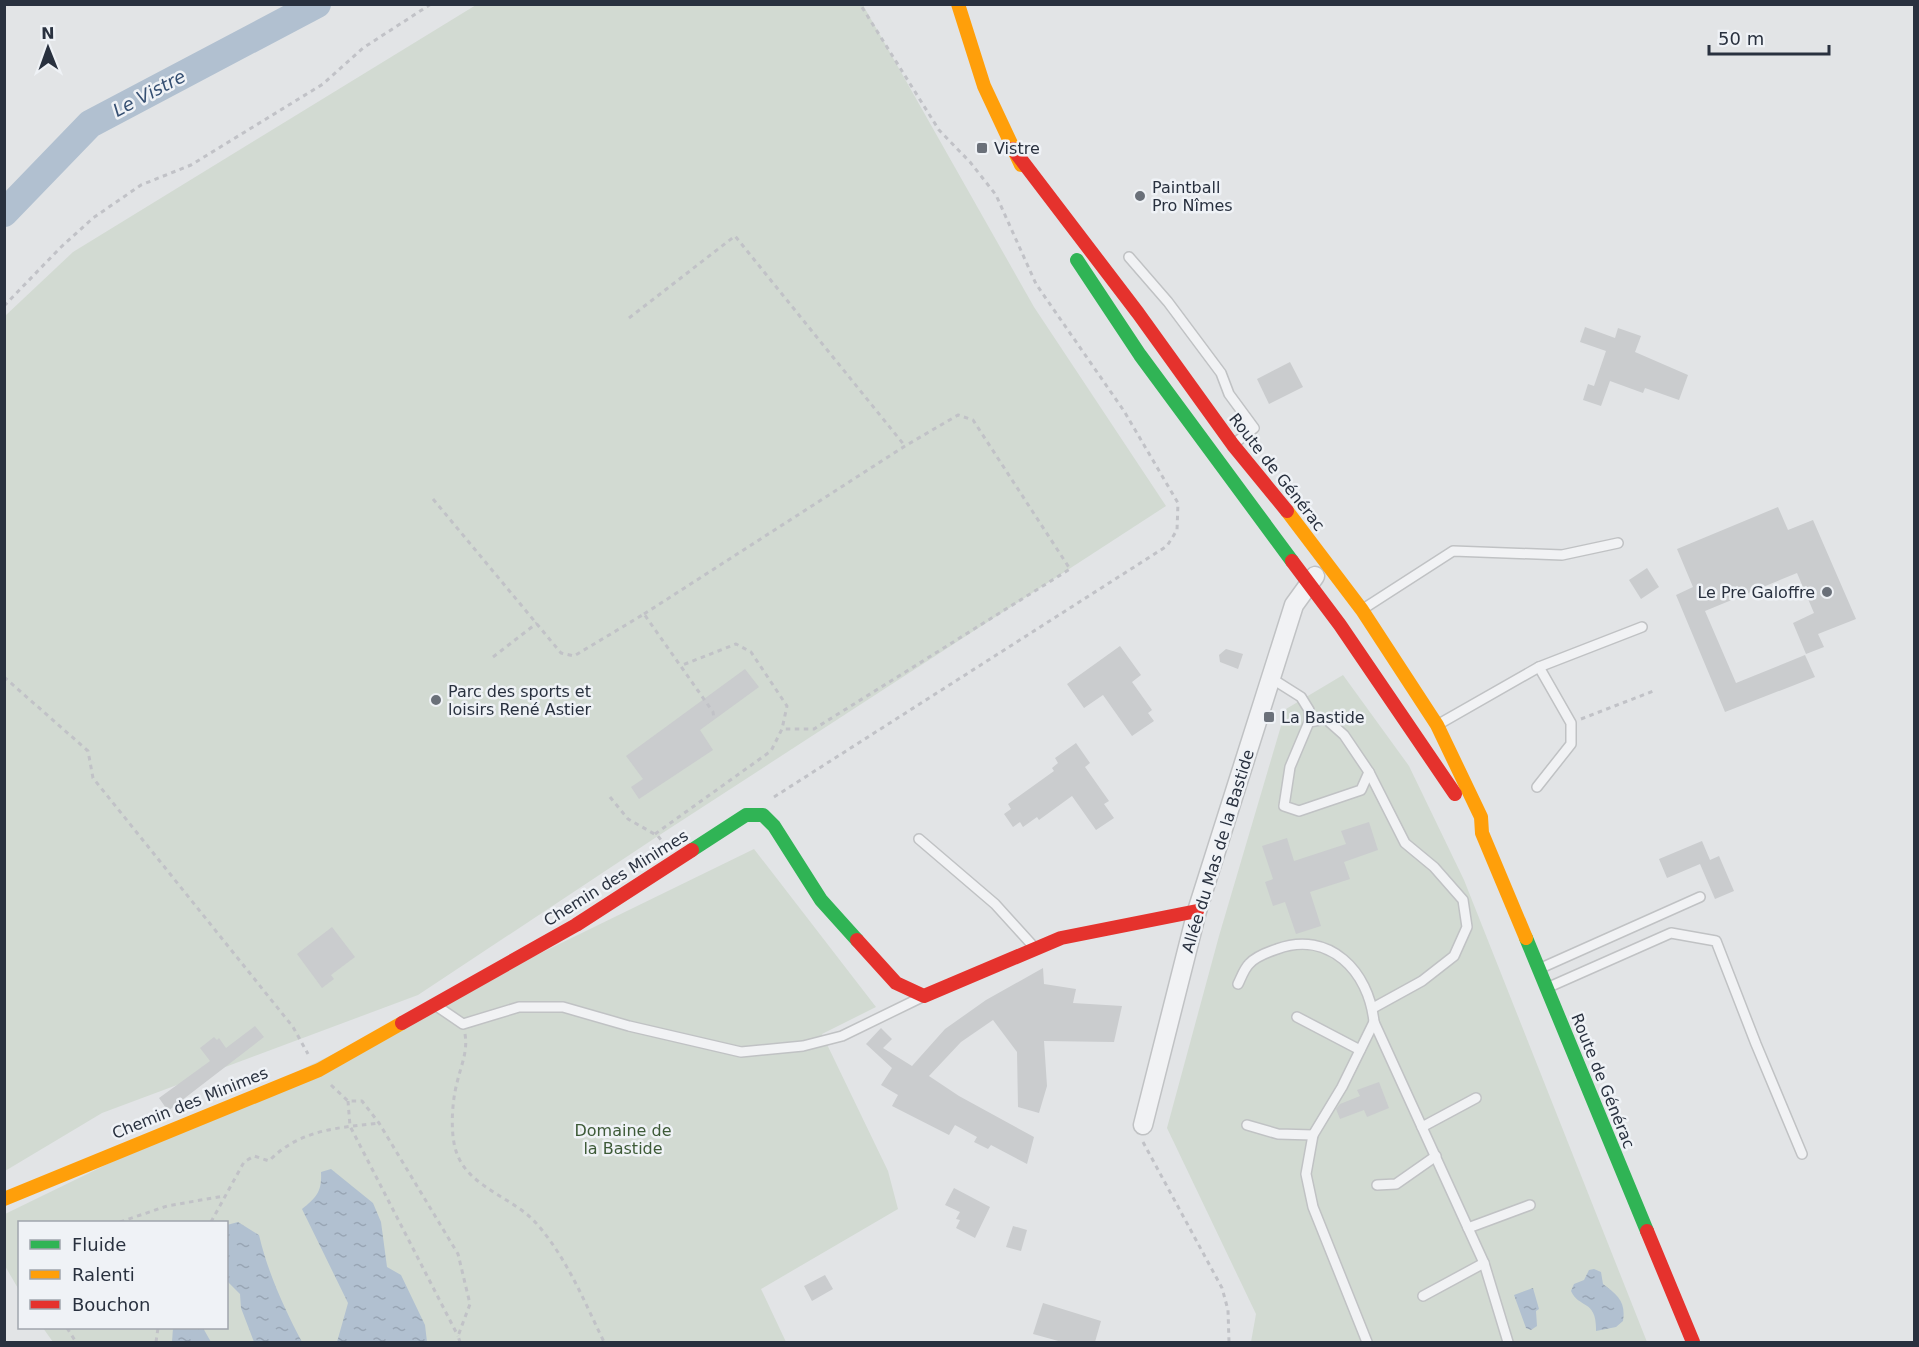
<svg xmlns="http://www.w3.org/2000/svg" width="1919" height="1347" font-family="'DejaVu Sans',sans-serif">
<defs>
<pattern id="water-ripples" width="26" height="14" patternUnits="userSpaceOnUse" patternTransform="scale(1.5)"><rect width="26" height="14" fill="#b1c0d0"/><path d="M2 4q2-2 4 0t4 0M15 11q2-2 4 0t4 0" fill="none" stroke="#98a5b4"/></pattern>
</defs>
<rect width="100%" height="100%" fill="#e2e4e6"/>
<g fill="#d2dad2">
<path d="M 476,5 L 863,5 L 1034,307 L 1166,506 L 658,836 L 418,995 L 102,1113 L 5,1171 L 5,316 L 73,252 Z"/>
<path d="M 1343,675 L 1409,766 L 1464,880 L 1647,1342 L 1251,1342 L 1256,1314 L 1167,1128 L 1219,936 L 1286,709 Z"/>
<path d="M 754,849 L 876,1007 L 822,1034 L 888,1171 L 898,1209 L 761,1289 L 786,1342 L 53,1342 L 43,1328 L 226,1328 L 226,1222 L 20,1222 L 19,1290 L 5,1266 L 5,1214 Z"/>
</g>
<g fill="url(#water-ripples)">
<path d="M 331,1169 L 373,1203 L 381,1222 L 387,1267 L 401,1275 L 425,1325 L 427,1342 L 337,1342 L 348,1303 L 302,1209 C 317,1197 322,1191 321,1172 Z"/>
<path d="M 238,1222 L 259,1235 C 268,1273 284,1308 302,1342 L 254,1342 L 241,1308 L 240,1294 L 227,1281 L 227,1225 Z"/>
<path d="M 1594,1269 L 1601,1272 L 1603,1284 C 1618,1295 1626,1302 1623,1321 L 1616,1327 L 1596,1331 C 1597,1299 1579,1309 1571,1291 L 1574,1284 L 1584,1280 L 1589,1270 Z"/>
<path d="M 1533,1288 L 1539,1309 L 1536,1311 L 1537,1326 L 1531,1330 L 1526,1328 L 1514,1295 Z"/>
<path d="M 173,1328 L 203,1328 L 211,1342 L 172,1342 Z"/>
</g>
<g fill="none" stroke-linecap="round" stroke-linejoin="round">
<path stroke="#b1c0d0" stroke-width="28" d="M 4,213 L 90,124 L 317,4"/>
</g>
<g fill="#caccce">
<path d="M 1585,327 L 1615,338 L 1618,328 L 1641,336 L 1635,352 L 1688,375 L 1679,400 L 1645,388 L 1643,393 L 1610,381 L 1601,406 L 1583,400 L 1588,384 L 1594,386 L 1606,351 L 1580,342 Z"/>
<path d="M 1290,362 L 1303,387 L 1269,404 L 1257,379 Z"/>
<path d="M 1778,507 L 1788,530 L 1813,520 L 1856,619 L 1818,634 L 1824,647 L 1806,654 L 1793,623 L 1814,613 L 1797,573 L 1705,611 L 1736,683 L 1805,655 L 1815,677 L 1725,712 L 1676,595 L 1693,587 L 1677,549 Z"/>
<path d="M 1647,568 L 1659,587 L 1641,599 L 1629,580 Z"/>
<path d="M 1120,646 L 1141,675 L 1132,682 L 1152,710 L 1148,713 L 1154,721 L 1132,736 L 1103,695 L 1084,708 L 1067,684 Z"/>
<path d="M 1226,649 L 1243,654 L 1238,669 L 1220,662 L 1219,655 Z"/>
<path d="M 745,669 L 759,687 L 700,730 L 713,750 L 639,799 L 631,787 L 643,779 L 626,756 Z"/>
<path d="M 1076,743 L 1090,763 L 1085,767 L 1109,801 L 1104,804 L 1114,818 L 1096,830 L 1072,796 L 1039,820 L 1037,817 L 1023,827 L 1020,822 L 1013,827 L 1004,814 L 1011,809 L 1008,804 L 1054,771 L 1052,768 L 1058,763 L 1055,758 Z"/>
<path d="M 1369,822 L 1378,850 L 1344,862 L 1350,879 L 1310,892 L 1321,926 L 1296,934 L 1285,902 L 1273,906 L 1265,882 L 1273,879 L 1262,846 L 1287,838 L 1294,861 L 1346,844 L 1341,831 Z"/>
<path d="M 1702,841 L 1710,860 L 1719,856 L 1734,891 L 1715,899 L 1700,864 L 1667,878 L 1659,859 Z"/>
<path d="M 332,927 L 355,957 L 331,975 L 334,979 L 322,988 L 297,954 Z"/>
<path d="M 1043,968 L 1044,984 L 1076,989 L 1073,1003 L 1122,1006 L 1114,1042 L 1044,1041 L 1047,1086 L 1039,1113 L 1018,1107 L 1017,1052 L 993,1020 L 961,1042 L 929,1076 L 959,1096 L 1034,1137 L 1027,1164 L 991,1145 L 988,1149 L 974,1142 L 977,1137 L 955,1125 L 949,1135 L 892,1106 L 898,1095 L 881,1085 L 892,1068 L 866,1044 L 881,1028 L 892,1039 L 883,1048 L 912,1066 L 945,1029 L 986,1000 Z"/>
<path d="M 255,1026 L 264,1037 L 168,1111 L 159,1098 L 210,1061 L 200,1048 L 214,1037 L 217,1040 L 219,1038 L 226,1048 Z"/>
<path d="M 1379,1082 L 1389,1108 L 1367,1117 L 1364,1110 L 1340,1119 L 1336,1109 L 1340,1104 L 1360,1096 L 1357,1090 Z"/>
<path d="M 954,1188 L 990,1207 L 975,1238 L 956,1228 L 960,1220 L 956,1219 L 960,1212 L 945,1205 Z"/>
<path d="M 1013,1226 L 1027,1230 L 1021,1251 L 1006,1247 Z"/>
<path d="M 825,1275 L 833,1289 L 812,1301 L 804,1286 Z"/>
<path d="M 1043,1303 L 1101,1321 L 1095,1342 L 1062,1342 L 1033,1334 Z"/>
</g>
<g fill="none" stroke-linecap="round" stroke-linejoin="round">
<defs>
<g id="lane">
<path d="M 1129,257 L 1168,302 L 1221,373 L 1229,394 L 1254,428 L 1235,443"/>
<path d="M 1363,609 L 1453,551 L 1562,555 L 1618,543"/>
<path d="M 1271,678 L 1301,697 L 1309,710 L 1309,722 L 1290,767 L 1284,806 L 1299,811 L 1361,790 L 1369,772 L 1344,735 L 1326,719 L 1309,722"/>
<path d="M 1439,724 L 1539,667 L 1642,627"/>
<path d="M 1369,772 L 1405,843 L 1434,867 L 1463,900 L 1467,927 L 1454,956 L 1422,981 L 1373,1008"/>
<path d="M 1537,787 L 1571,744 L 1571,723 L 1539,667"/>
<path d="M 919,839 L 995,904 L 1034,947"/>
<path d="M 1541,968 L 1700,897"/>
<path d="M 1238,984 C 1241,978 1244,969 1249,964 C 1255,957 1268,952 1277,949 C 1329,930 1369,971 1374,1022 L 1484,1263 L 1508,1342"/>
<path d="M 1549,987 L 1671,933 L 1716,941 L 1756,1044 L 1802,1154"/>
<path d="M 438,1007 L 463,1024 L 519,1007 L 563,1007 L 629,1026 L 741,1052 L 803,1046 L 842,1036 L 920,998"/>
<path d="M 1297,1017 L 1360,1050"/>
<path d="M 1247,1125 L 1278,1134 L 1313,1135"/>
<path d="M 1422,1127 L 1476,1098"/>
<path d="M 1377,1185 L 1396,1184 L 1436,1156"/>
<path d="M 1468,1228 L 1530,1205"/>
<path d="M 1423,1296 L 1484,1263"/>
<path d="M 1367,1342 L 1313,1207 L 1306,1174 L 1313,1135 L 1342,1087 L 1374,1022"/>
</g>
<path id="street" d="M 1143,1125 L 1197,911 L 1294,605 L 1315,576"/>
</defs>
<use href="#lane" stroke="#c0c2c4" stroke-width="12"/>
<use href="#street" stroke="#c0c2c4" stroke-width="21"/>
<g stroke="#c1c2c7" stroke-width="3" stroke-dasharray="4.5 4.5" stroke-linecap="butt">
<path d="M 4,306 L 60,248 L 93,218 L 141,185 L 191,165 L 323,84 L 363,48 L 431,4"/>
<path d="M 629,318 L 735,236 L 905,446"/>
<path d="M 433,499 L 561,653 L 574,656 L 644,614 L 713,712 L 714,719"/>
<path d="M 644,614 L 905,446 L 958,415 L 973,420 L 1070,569 L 814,729 L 782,729"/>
<path d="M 493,657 L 537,623"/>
<path d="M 4,677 L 88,751 L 93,778 L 293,1027 L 308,1054"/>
<path d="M 1581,719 L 1656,690"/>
<path d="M 610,797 L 628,819 L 658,836 L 664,844"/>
<path d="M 774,797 L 1167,546 L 1177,530 L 1178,503 L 1124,411 L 1036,284 L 996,195 L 970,162 L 939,130 L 860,4"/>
<path d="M 655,834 L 771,751 L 782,729 L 787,706 L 751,652 L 736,644 L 680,666"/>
<path d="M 465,1034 C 468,1052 461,1065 457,1083 C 452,1101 450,1133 456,1151 C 467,1187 513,1197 536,1223 C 567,1258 584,1301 604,1342"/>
<path d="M 331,1085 L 348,1101 L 362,1101 L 379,1123 L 458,1254 L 470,1304 L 458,1336 L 460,1342"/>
<path d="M 348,1101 L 350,1126 L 458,1336"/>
<path d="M 1143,1142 L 1222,1288 L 1228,1310 L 1229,1342"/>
<path d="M 120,1222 L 167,1206 L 224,1196"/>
<path d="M 211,1222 L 244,1162 L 254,1156 L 269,1161 C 300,1129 338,1128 379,1123"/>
<path d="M 67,1328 L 76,1342"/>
<path d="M 156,1342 L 158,1328"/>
</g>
<use href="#lane" stroke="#f1f2f4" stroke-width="9"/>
<use href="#street" stroke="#f1f2f4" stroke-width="18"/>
<g stroke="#30b455" stroke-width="14">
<path d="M 1077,260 L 1140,355 L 1292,561"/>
<path d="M 692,850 L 746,815 L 763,815 L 774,826 L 821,900 L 857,940"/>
<path d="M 1526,938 L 1647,1231"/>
</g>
<g stroke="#ff9f0a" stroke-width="14">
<path d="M 958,4 L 984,86 L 1021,165"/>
<path d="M 1287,511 L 1362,610 L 1437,725 L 1481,817 L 1482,833 L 1526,938"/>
<path d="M 4,1199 L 319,1070 L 402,1023"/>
</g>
<g stroke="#e5322d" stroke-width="14">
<path d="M 1013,149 L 1138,313 L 1233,445 L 1287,511"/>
<path d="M 1292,561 L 1340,625 L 1455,794"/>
<path d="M 857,940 L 896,983 L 924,996 L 1061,938 L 1197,911"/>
<path d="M 402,1023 L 576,925 L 692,850"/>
<path d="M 1647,1231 L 1693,1342"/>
</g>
</g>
<g fill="#6a7079" stroke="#eff2f6" stroke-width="2">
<rect x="976" y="142" width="12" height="12" rx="3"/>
<circle cx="1140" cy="196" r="6"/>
<circle cx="1827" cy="592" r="6"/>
<circle cx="436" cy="700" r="6"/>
<rect x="1263" y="711" width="12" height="12" rx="3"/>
</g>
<g text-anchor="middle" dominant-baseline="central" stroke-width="5" stroke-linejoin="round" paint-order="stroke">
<g font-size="16" fill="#29313f" stroke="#eff2f6" text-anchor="start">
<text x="994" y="148">Vistre</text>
<text x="1152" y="187">Paintball<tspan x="1152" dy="18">Pro Nîmes</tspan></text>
<text x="1815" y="592" text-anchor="end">Le Pre Galoffre</text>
<text x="448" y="691">Parc des sports et<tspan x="448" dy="18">loisirs René Astier</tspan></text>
<text x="1281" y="717">La Bastide</text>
</g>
<g font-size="16" fill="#29313f" stroke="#eff2f6">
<text transform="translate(1277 472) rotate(52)">Route de Générac</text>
<text transform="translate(1218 851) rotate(-73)">Allée du Mas de la Bastide</text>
<text transform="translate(616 878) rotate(-32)">Chemin des Minimes</text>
<text transform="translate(1603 1081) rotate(68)">Route de Générac</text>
<text transform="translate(190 1103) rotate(-22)">Chemin des Minimes</text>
</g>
<g font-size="16" fill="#3d5a37" stroke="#eff2f6">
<text x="623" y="1130">Domaine de<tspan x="623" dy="18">la Bastide</tspan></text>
</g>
<g font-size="18" font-style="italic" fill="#354f72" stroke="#eff2f6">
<text transform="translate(149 93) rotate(-28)">Le Vistre</text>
</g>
</g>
<rect width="1919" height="1347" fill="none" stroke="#29313f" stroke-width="12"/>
<rect x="18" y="1221" width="210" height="108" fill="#eff2f6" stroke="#a0a5ad" stroke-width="1.5"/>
<rect x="30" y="1240" width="30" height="9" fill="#30b455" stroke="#a0a5ad" stroke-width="1.5"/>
<text x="72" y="1251" font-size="18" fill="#29313f">Fluide</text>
<rect x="30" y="1270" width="30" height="9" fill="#ff9f0a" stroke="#a0a5ad" stroke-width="1.5"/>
<text x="72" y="1281" font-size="18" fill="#29313f">Ralenti</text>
<rect x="30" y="1300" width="30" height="9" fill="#e5322d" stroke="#a0a5ad" stroke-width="1.5"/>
<text x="72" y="1311" font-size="18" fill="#29313f">Bouchon</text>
<g transform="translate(48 48) rotate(359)" stroke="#eff2f6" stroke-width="4.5" paint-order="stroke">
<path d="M0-4.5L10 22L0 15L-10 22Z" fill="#29313f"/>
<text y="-9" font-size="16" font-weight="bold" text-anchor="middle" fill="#29313f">N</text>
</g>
<path d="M1709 45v9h120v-9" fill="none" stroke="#29313f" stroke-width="3"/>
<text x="1718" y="45" font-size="18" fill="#29313f" stroke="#eff2f6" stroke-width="4.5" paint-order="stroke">50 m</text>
</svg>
